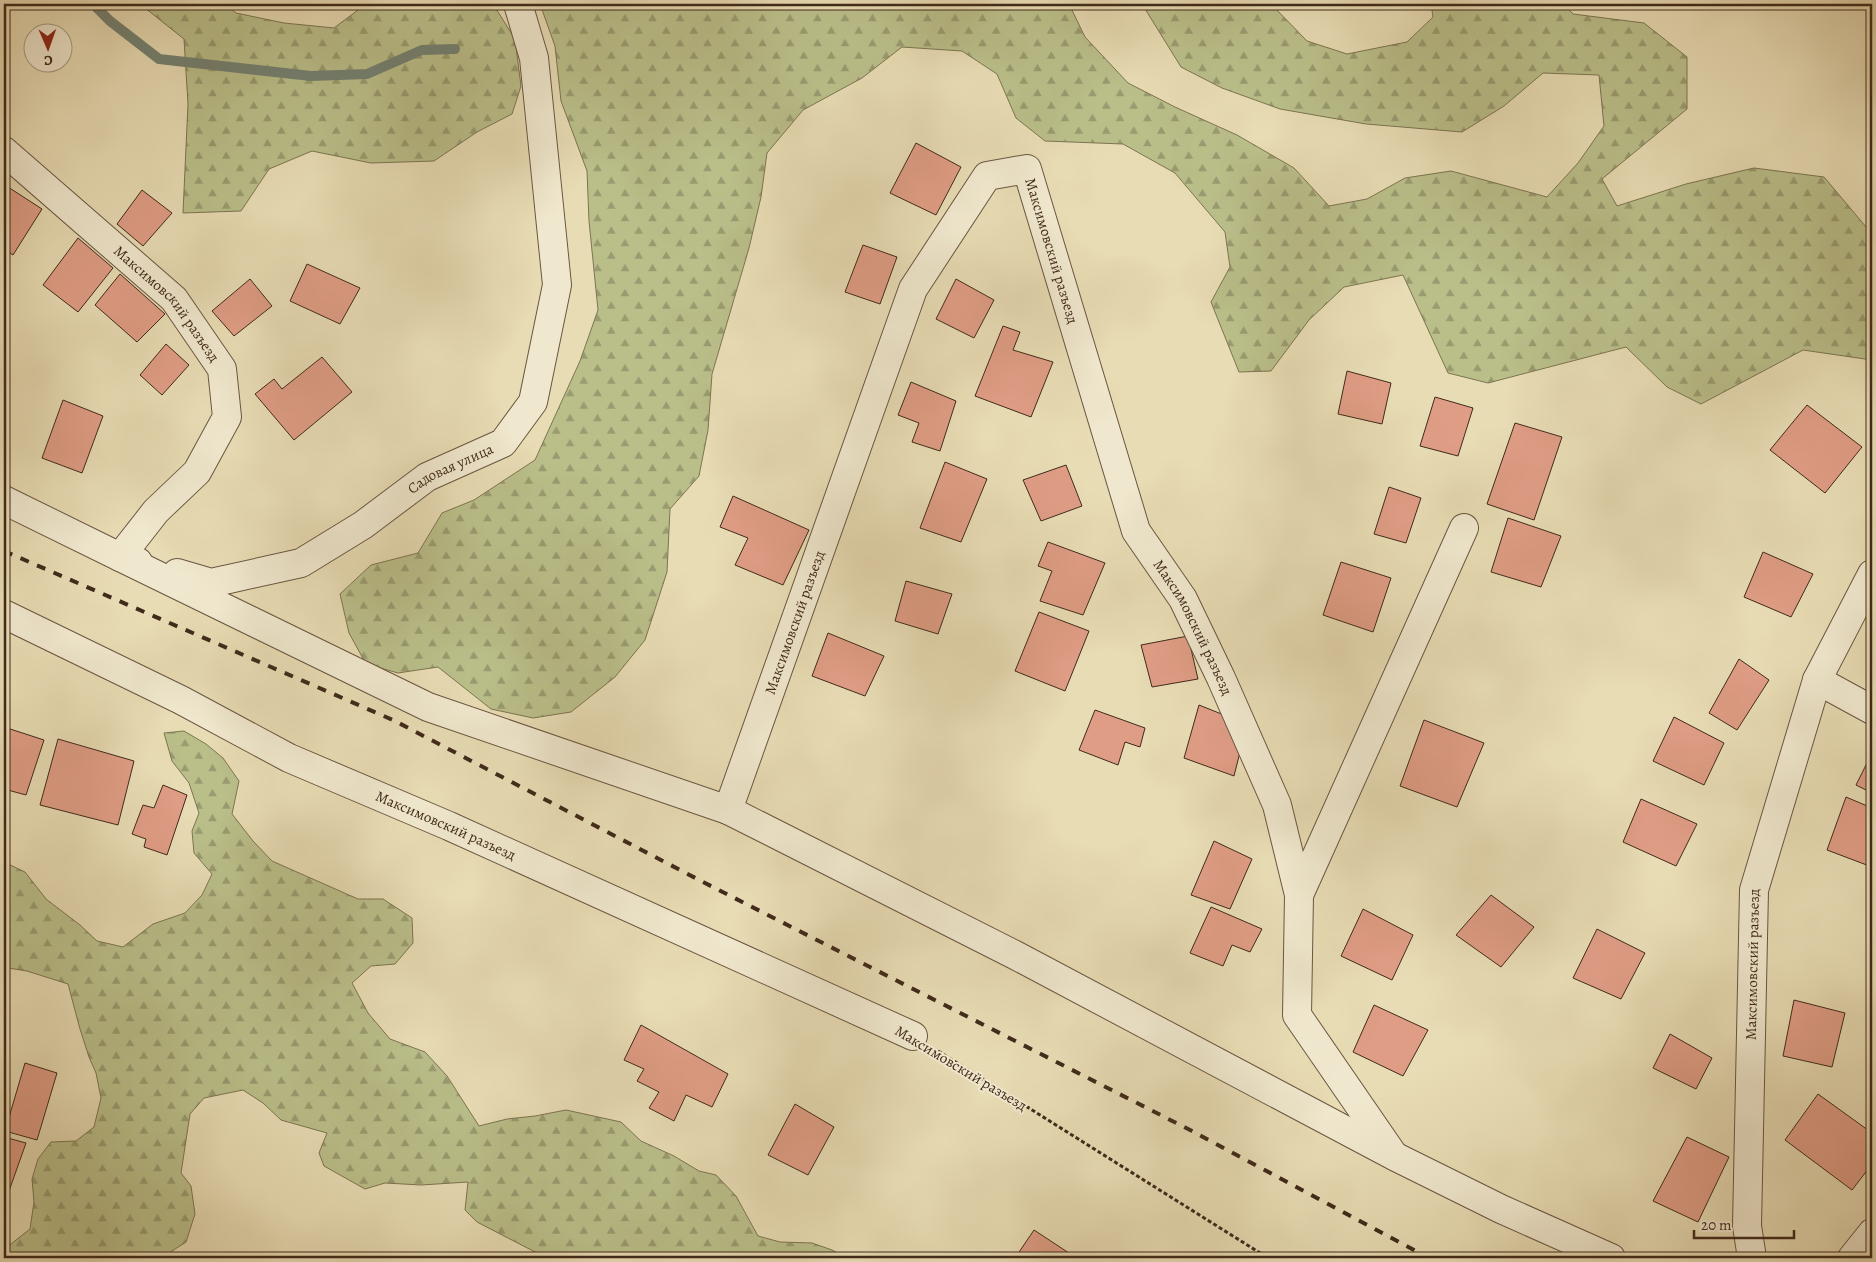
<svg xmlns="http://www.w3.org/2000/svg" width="1876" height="1262" font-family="Alegreya,serif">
<defs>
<pattern id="forest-firs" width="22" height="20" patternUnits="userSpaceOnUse" patternTransform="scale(1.25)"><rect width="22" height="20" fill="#babf8a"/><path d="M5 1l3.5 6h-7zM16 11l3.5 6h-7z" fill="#999b70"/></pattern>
</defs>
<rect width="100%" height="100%" fill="#e8dcb4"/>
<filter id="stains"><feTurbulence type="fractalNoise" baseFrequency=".004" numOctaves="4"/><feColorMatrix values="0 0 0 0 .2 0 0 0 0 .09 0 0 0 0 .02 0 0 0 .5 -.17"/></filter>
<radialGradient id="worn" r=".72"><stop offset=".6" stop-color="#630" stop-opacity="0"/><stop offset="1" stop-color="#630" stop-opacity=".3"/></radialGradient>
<g fill="url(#forest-firs)" stroke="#7d7452">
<path d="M 140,4 L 225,4 L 236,13 L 284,23 L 334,28 L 366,4 L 493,4 L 515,39 L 521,86 L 512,114 L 477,132 L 434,161 L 371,163 L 312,151 L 269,169 L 241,211 L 183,213 L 188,104 L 184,39 Z"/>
<path d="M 540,4 L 1069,4 L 1085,37 L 1128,83 L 1175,107 L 1237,135 L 1294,168 L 1329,206 L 1367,199 L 1405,178 L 1451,171 L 1547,197 L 1578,163 L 1604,126 L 1599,75 L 1543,73 L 1504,106 L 1462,132 L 1366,124 L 1280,109 L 1222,88 L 1181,67 L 1142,4 L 1271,4 L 1307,41 L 1347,54 L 1407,42 L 1433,17 L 1431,4 L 1564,4 L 1573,14 L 1644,23 L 1687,57 L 1687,109 L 1602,179 L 1617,206 L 1686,184 L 1754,168 L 1824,177 L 1872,234 L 1872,360 L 1803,350 L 1701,404 L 1667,387 L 1626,347 L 1488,383 L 1448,373 L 1403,275 L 1344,287 L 1309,320 L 1271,371 L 1239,372 L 1211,302 L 1230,267 L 1225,232 L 1175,173 L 1123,144 L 1045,141 L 1016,118 L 997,74 L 962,51 L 902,47 L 862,78 L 803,110 L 767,153 L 761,197 L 749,248 L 712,374 L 708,430 L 699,476 L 670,509 L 667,572 L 645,640 L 615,677 L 571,712 L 533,718 L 491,709 L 438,667 L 398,673 L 366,664 L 349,633 L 340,594 L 371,565 L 418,553 L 442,513 L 474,500 L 535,460 L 580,361 L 598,310 L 589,221 L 587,171 L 561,101 L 555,46 Z"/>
<path d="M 184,731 L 206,744 L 223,758 L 239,781 L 232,814 L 253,841 L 272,861 L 358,899 L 383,899 L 412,918 L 413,943 L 395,964 L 371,966 L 352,983 L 368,1013 L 390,1039 L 425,1052 L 447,1076 L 479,1126 L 507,1119 L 535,1116 L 566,1110 L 621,1122 L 641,1141 L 674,1156 L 699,1171 L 716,1175 L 736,1196 L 758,1236 L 780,1242 L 812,1243 L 832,1250 L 847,1258 L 606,1258 L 602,1254 L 537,1253 L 477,1222 L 465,1210 L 468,1182 L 421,1185 L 385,1183 L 365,1189 L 324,1166 L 319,1153 L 327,1133 L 281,1120 L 263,1103 L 243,1090 L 204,1098 L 190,1114 L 181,1173 L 191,1186 L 195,1214 L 186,1242 L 169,1253 L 168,1258 L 8,1258 L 6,1248 L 30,1229 L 34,1202 L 32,1179 L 38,1159 L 51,1142 L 76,1141 L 94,1127 L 101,1098 L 96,1073 L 89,1057 L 80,1029 L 68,984 L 27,971 L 8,968 L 4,964 L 4,862 L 25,872 L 46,899 L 80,925 L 97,941 L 123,947 L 153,924 L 185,913 L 202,895 L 212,874 L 194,853 L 192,831 L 199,813 L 189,783 L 172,761 L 164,733 Z"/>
</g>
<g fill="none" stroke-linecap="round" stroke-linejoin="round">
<path stroke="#748273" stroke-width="10" d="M 93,4 L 110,21 L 159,59 L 311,76 L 367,74 L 422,50 L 455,49"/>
</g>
<g fill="#df9d85" stroke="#402a1b">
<path d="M 916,143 L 961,167 L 936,215 L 890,193 Z"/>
<path d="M 8,187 L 42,209 L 13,255 L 4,249 L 4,193 Z"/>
<path d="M 142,190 L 172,213 L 143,246 L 117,224 Z"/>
<path d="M 78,238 L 113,268 L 78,312 L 43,285 Z"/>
<path d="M 863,245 L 897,257 L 880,304 L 845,292 Z"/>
<path d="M 307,264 L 360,288 L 340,324 L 290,301 Z"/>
<path d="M 120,274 L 165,314 L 137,342 L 95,305 Z"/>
<path d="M 250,279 L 272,306 L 234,336 L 212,311 Z"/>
<path d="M 956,279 L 994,300 L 974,338 L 936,319 Z"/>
<path d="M 1003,326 L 1020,332 L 1013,350 L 1053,362 L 1031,417 L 975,396 Z"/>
<path d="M 166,344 L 189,365 L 162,395 L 140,375 Z"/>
<path d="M 322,357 L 352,392 L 294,440 L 255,394 L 274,379 L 282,389 Z"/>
<path d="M 1347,371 L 1391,383 L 1382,424 L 1338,414 Z"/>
<path d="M 911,382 L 956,401 L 940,451 L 912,442 L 919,423 L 898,415 Z"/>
<path d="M 1435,397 L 1473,408 L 1458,456 L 1420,446 Z"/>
<path d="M 63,400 L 103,416 L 82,473 L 42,458 Z"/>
<path d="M 1807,405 L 1862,447 L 1825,493 L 1770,450 Z"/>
<path d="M 1515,423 L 1562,437 L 1534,520 L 1487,504 Z"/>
<path d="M 945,462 L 987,479 L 961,542 L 920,528 Z"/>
<path d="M 1066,465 L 1082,506 L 1041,521 L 1023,480 Z"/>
<path d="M 1389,487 L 1421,498 L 1406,543 L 1374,534 Z"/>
<path d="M 733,496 L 809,530 L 783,585 L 735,565 L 748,538 L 720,527 Z"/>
<path d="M 1508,518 L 1561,536 L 1541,587 L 1491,572 Z"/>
<path d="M 1048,542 L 1105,563 L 1083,615 L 1040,601 L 1052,571 L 1038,566 Z"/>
<path d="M 1763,552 L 1813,574 L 1791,617 L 1744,597 Z"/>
<path d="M 1341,562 L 1391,578 L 1373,632 L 1323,615 Z"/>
<path d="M 906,581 L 952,594 L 938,634 L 895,621 Z"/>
<path d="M 1039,612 L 1089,631 L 1065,691 L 1015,671 Z"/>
<path d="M 828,633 L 884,656 L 865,696 L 812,676 Z"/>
<path d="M 1188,636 L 1198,679 L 1152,687 L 1141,645 Z"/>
<path d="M 1739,659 L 1769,680 L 1737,730 L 1709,713 Z"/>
<path d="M 1199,705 L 1224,715 L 1240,752 L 1234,776 L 1184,758 Z"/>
<path d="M 1095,710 L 1145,728 L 1140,747 L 1125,742 L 1118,765 L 1079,750 Z"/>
<path d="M 1674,717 L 1724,743 L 1704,785 L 1653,761 Z"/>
<path d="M 1424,720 L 1484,743 L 1457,807 L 1400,786 Z"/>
<path d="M 4,727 L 44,740 L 26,795 L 4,789 Z"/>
<path d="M 58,739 L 134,761 L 118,825 L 40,805 Z"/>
<path d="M 1872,753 L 1872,793 L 1856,785 Z"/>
<path d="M 163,785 L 187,795 L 167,855 L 144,847 L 146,839 L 132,834 L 143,805 L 154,808 Z"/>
<path d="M 1846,797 L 1872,808 L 1872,867 L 1827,850 Z"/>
<path d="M 1641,799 L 1697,824 L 1676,866 L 1623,842 Z"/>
<path d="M 1214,841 L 1252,859 L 1230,909 L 1191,895 Z"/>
<path d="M 1491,895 L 1534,927 L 1501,967 L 1456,935 Z"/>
<path d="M 1211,907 L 1262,929 L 1250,952 L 1232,945 L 1223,966 L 1190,953 Z"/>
<path d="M 1363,909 L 1413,935 L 1392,980 L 1341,956 Z"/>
<path d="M 1597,929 L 1645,953 L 1621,999 L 1573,978 Z"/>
<path d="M 1794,1000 L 1845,1013 L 1832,1067 L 1783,1056 Z"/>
<path d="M 1374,1005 L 1428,1030 L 1403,1076 L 1353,1052 Z"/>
<path d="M 641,1025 L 728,1074 L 712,1107 L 686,1095 L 674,1121 L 649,1108 L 659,1092 L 637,1081 L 644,1069 L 624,1060 Z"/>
<path d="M 1670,1034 L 1712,1058 L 1696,1089 L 1653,1068 Z"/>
<path d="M 25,1063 L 57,1073 L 37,1140 L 5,1131 Z"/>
<path d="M 1818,1094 L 1872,1133 L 1872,1164 L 1852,1190 L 1785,1140 Z"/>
<path d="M 795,1104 L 834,1127 L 808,1175 L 768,1155 Z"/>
<path d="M 4,1137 L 26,1143 L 9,1191 L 4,1189 Z"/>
<path d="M 1687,1137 L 1729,1157 L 1698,1222 L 1653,1201 Z"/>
<path d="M 1034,1230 L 1075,1257 L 1074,1258 L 1015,1258 Z"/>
</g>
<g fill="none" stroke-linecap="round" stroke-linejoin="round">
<defs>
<g id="minor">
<path id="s1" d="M 4,151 L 174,299 L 222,369 L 227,417 L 197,472 L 156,511 L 120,557 L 428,707 L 728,810 L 1015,955 L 1394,1156 L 1501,1209 L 1611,1258"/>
<path d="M 4,500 L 120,557 L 138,562"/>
<path id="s2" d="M 177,573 L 211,583 L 301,563 L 363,525 L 427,477 L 503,443 L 533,402 L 557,285 L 534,58 L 518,4"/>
<path id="s3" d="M 4,614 L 181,700 L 289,758 L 449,826 L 913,1036"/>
<path d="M 1817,680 L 1872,710"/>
<path id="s4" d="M 728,810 L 913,289 L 987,176 L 1027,169 L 1136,531 L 1183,599 L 1221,678 L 1277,805 L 1299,895"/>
<path d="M 1392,1153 L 1297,1015 L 1299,895 L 1464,528"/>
<path id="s5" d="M 1752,1258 L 1747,1226 L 1754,890 L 1817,680 L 1872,574"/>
<path d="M 1852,1258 L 1872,1233"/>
</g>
</defs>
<use href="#minor" stroke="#6a5641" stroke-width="30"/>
<path stroke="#402a1b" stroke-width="3" stroke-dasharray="4 2.5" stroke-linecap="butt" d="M 938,1051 L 1268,1258"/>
<use href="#minor" stroke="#f0e8ce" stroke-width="28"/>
<path stroke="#402a1b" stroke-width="4" stroke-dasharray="9 9" stroke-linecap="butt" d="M 4,551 L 393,720 L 703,882 L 1192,1131 L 1429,1258"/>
</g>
<g text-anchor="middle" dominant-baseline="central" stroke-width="4" stroke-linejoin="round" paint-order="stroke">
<g font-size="15" fill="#402a1b" stroke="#f0e8ce">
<text stroke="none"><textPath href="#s4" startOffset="814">Максимовский разъезд</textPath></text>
<text stroke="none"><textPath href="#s1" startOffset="224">Максимовский разъезд</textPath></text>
<text stroke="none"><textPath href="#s2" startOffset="305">Садовая улица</textPath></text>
<text stroke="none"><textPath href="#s4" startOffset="199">Максимовский разъезд</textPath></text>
<text stroke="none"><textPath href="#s4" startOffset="1219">Максимовский разъезд</textPath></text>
<text stroke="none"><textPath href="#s3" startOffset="490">Максимовский разъезд</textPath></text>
<text stroke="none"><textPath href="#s5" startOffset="294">Максимовский разъезд</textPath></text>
<text transform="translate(961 1068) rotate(31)">Максимовский разъезд</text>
</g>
</g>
<rect width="1876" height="1262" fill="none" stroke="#e8dcb4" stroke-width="20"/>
<rect x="5" y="5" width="1866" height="1252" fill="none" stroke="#402a1b" stroke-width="2.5"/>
<rect x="10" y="10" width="1856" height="1242" fill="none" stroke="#402a1b"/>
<g transform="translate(48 48) rotate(178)"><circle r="24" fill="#f0e8ce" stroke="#aa9c86"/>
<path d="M0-4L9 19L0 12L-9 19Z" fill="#8f2418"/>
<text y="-8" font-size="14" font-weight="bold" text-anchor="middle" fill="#402a1b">С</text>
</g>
<path d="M1694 1230v8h100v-8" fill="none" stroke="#402a1b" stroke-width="2.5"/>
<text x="1701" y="1230" font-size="15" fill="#402a1b" stroke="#f0e8ce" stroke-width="4" paint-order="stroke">20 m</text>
<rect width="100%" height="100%" filter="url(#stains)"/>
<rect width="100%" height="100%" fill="url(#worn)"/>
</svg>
